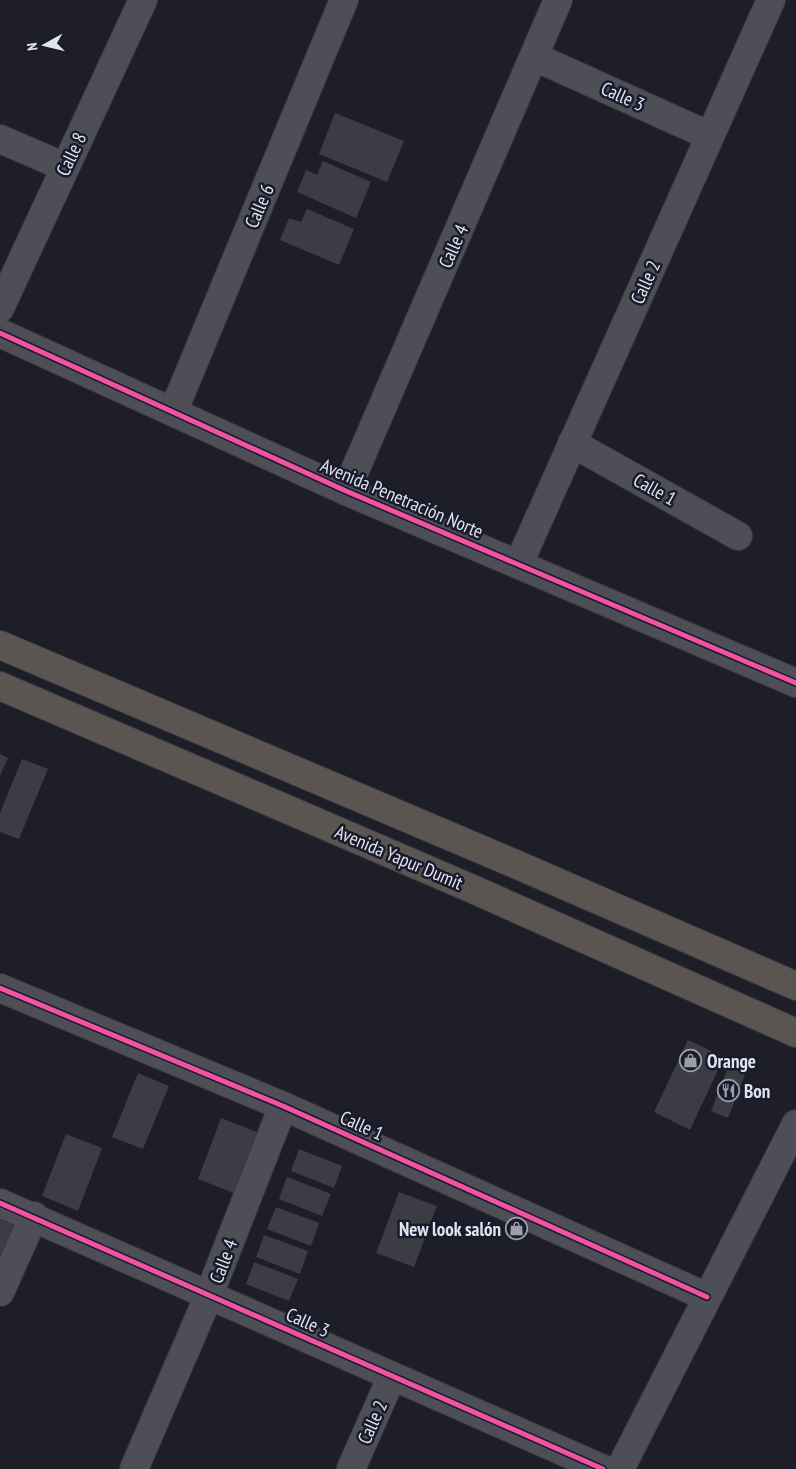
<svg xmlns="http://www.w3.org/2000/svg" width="796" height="1469" font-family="'PT Sans Narrow',sans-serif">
<rect width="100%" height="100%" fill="#1d1e28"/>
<g fill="#3b3c44">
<path d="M 335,113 L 404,141 L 387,182 L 319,154 Z"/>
<path d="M 323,161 L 371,182 L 356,218 L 297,192 L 306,170 L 317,175 Z"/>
<path d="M 307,209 L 354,229 L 339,265 L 280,240 L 289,218 L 301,222 Z"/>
<path d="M 0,754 L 8,758 L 0,776 Z"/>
<path d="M 22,759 L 48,769 L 19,839 L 0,832 L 0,813 Z"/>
<path d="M 688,1040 L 724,1057 L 690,1130 L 654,1112 Z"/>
<path d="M 729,1065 L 746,1072 L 728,1118 L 711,1111 Z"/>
<path d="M 138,1073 L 169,1086 L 143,1149 L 112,1137 Z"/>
<path d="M 221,1118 L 259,1133 L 236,1194 L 198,1179 Z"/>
<path d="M 66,1134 L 102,1148 L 78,1211 L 42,1196 Z"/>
<path d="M 299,1149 L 342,1166 L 334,1188 L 291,1171 Z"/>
<path d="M 287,1177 L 331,1194 L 322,1216 L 279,1199 Z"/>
<path d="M 399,1192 L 437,1206 L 414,1267 L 376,1253 Z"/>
<path d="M 276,1207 L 319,1223 L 311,1246 L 267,1229 Z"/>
<path d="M 0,1216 L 15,1223 L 0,1259 Z"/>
<path d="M 264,1235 L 308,1251 L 300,1274 L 256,1257 Z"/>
<path d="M 254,1262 L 298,1279 L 289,1301 L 246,1284 Z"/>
</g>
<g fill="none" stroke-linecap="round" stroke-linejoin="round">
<defs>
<g id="minor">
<path d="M 535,57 L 710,136"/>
<path d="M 0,139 L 65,167"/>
<path d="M 0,308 L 143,0"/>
<path d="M 0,333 L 346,491 L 796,683"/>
<path d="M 173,412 L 344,0"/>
<path d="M 572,443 L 738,536"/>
<path d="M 346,491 L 558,0"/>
<path d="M 519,563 L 771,0"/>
<path d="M 0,988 L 283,1106 L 707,1297"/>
<path d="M 0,1203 L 603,1469"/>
<path d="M 0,1292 L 34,1216"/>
<path d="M 134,1469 L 209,1295 L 283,1106"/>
<path d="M 351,1469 L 392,1376"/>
<path d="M 620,1469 L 796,1124"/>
</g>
<g id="major">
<path d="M 0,645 L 513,863 L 796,986"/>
<path d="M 0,686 L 468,887 L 796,1033"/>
</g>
</defs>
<use href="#minor" stroke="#383840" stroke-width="30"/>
<use href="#major" stroke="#383840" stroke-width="30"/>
<use href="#minor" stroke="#4d4e56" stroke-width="28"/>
<use href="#major" stroke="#5b5552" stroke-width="28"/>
<defs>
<g id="cycleway">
<path d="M 0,333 L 346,491 L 796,683"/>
<path d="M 0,988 L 283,1106 L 707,1297"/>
<path d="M 0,1203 L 603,1469"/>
</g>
</defs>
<use href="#cycleway" stroke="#191b2c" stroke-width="8"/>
<use href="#cycleway" stroke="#f153a3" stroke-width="5"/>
</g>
<defs>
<symbol id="shop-ring" viewBox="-11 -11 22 22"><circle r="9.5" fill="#191b2c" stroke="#9c9ea9" stroke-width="1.5"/><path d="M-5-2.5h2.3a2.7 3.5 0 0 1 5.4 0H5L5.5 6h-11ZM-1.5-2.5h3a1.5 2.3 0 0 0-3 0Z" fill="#9c9ea9"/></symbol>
<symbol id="restaurant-ring" viewBox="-11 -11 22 22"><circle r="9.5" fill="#191b2c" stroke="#9c9ea9" stroke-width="1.5"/><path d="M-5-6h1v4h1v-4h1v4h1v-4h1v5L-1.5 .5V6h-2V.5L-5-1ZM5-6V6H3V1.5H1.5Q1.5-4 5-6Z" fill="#9c9ea9"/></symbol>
</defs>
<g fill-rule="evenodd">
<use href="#shop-ring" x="678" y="1048" width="25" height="25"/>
<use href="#restaurant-ring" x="716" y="1078" width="25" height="25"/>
<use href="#shop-ring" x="504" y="1216" width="25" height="25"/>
</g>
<g text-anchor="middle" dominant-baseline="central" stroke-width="5" stroke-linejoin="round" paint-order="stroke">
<g font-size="19" fill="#e1e3ef" stroke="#191b2c">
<text transform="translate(623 96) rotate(24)">Calle 3</text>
<text transform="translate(71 154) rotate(-65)">Calle 8</text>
<text transform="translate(259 206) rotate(-67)">Calle 6</text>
<text transform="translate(453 246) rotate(-66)">Calle 4</text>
<text transform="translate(645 282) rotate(-66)">Calle 2</text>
<text transform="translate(655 489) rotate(29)">Calle 1</text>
<text transform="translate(402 498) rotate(23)">Avenida Penetración Norte</text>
<text transform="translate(399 857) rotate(23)">Avenida Yapur Dumit</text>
<text transform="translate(362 1125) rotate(24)">Calle 1</text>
<text transform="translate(223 1261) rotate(-69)">Calle 4</text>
<text transform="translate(308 1322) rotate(24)">Calle 3</text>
<text transform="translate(372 1422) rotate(-66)">Calle 2</text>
</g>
<g font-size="19" font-weight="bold" fill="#e1e3ef" stroke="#191b2c" text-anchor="start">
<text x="707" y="1061">Orange</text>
<text x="744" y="1091">Bon</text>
<text x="501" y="1229" text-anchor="end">New look salón</text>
</g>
</g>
<g transform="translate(45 45) rotate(262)" stroke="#191b2c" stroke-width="4" paint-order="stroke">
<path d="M0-4L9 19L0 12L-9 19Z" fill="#e1e3ef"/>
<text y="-8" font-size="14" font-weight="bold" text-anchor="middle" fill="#e1e3ef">N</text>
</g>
</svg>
